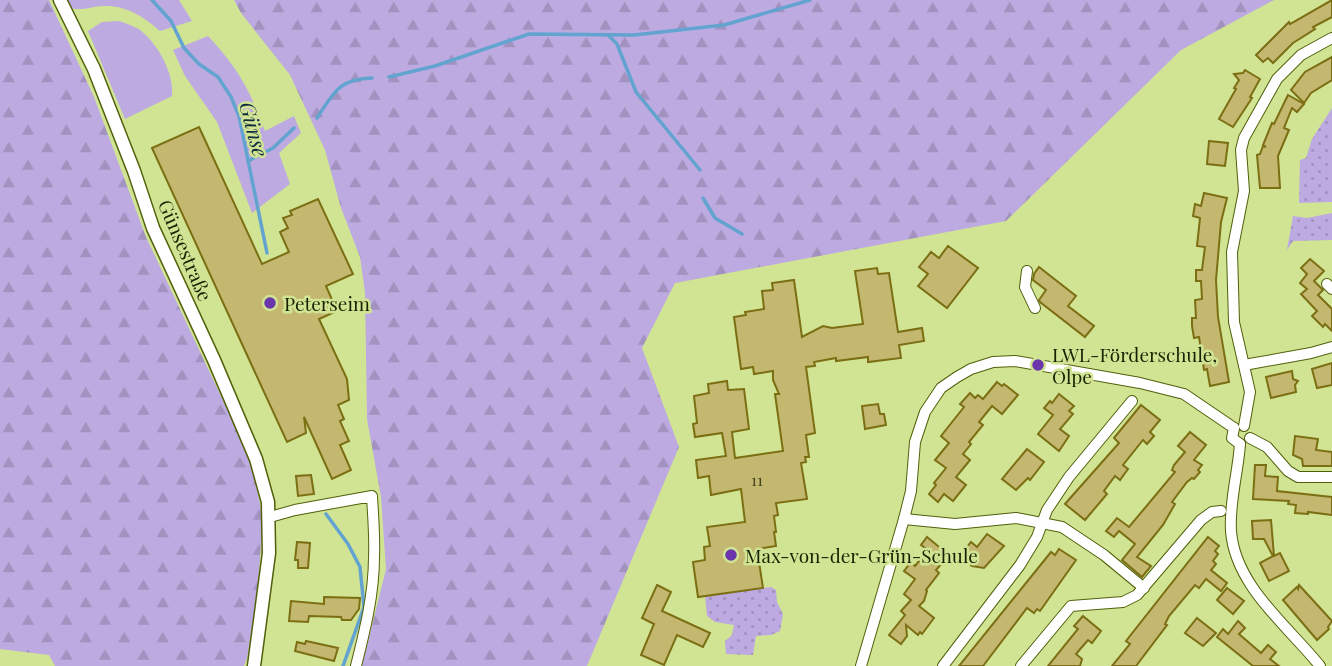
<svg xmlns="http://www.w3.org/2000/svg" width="1332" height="666" font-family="'Playfair Display',serif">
<defs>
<pattern id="forest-firs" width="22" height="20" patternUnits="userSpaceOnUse" patternTransform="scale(1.75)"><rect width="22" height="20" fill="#bdaae1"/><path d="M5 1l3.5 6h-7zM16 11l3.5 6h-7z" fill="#a292bf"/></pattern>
<pattern id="park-dots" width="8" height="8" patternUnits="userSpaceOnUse" patternTransform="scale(1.75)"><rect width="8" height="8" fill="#bdaae1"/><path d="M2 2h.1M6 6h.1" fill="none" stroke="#a292bf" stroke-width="1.8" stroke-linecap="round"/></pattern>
</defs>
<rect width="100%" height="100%" fill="#d0e494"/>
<g fill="#bdaae1">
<path d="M 65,0 L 179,0 L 192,21 L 160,31 C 143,16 126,5 103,6 C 88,7 85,11 69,8 Z"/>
<path d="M 119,21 C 125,23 134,26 140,30 C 158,44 174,73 172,96 L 125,119 L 88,31 L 102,22 Z"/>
<path d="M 208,36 C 238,68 250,90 265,131 L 294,116 L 301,133 L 279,153 L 290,184 L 252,213 L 217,122 L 185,76 L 173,50 Z"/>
</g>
<g fill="url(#forest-firs)">
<path d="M 0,0 L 49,0 L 94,97 L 146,237 L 251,460 L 263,519 L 257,597 L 247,658 L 244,666 L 55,666 L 49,655 L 0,649 Z"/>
<path d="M 234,0 L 1274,0 L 1181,50 L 1006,221 L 675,283 L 642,348 L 679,447 L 587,666 L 362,666 L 386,569 L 381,497 L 367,419 L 365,293 L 360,257 L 341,208 L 325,150 L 290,75 L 241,13 Z"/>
</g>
<g fill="url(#park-dots)">
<path d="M 1332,108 L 1332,202 L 1299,203 L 1300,160 L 1306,158 L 1312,139 Z"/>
<path d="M 1332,213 L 1332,240 L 1293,241 L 1287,250 L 1293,216 L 1307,218 Z"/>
<path d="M 771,587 L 776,590 L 777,602 L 783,614 L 780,631 L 771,635 L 756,636 L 753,655 L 726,654 L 725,641 L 732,635 L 734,625 L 715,622 L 707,616 L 705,596 Z"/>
</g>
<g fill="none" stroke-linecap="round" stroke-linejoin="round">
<g stroke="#63a3d0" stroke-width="3.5">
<path d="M 152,0 L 171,21 L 184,48 L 199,64 L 218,77 L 231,97 L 239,116 L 267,253"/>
<path d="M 608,35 L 617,44 L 636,92 L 700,170"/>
<path d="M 389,77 L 435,66 L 529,34 L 634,35 L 724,25 L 810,0"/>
<path d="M 317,118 C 334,92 339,79 372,78"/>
<path d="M 248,161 L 273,148 L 294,128"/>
<path d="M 703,198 L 715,218 L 742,234"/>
<path d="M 326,514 L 348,544 L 360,567 L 364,607 L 343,666"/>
</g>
</g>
<g fill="#c4b871" stroke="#7c6e13" stroke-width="2">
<path d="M 1332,0 L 1332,17 L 1313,27 L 1315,29 L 1293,43 L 1273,63 L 1268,58 L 1263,62 L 1256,55 L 1289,22 L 1290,24 Z"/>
<path d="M 1332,57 L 1332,80 L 1311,93 L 1304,103 L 1291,90 L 1305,72 Z"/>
<path d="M 1245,70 L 1260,79 L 1250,97 L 1252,98 L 1233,127 L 1219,119 L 1236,89 L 1234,88 L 1239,80 L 1234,74 L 1243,73 Z"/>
<path d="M 1288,95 L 1304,104 L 1297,112 L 1292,108 L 1284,128 L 1289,130 L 1278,156 L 1280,188 L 1260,188 L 1257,155 L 1260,154 L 1263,146 L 1266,147 L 1263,145 L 1272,123 L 1274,124 Z"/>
<path d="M 199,127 L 262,264 L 289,252 L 280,232 L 288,228 L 283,218 L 292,215 L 290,211 L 318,199 L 353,274 L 326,286 L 337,311 L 319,319 L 347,379 L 349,400 L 338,405 L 344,419 L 340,421 L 349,441 L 340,445 L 351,470 L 332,479 L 304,417 L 306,433 L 287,442 L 152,148 Z"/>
<path d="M 1209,141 L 1228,143 L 1225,166 L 1207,164 Z"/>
<path d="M 1204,193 L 1227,198 L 1221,222 L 1216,280 L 1218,317 L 1229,382 L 1210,386 L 1207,369 L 1204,370 L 1199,337 L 1194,338 L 1192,326 L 1192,318 L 1196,318 L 1195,300 L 1202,299 L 1201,281 L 1196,281 L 1196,270 L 1202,270 L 1205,247 L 1197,246 L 1200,218 L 1193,216 L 1195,204 L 1201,206 Z"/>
<path d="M 948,246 L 978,268 L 947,308 L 918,286 L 928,274 L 919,267 L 931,252 L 939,258 Z"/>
<path d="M 1310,259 L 1324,271 L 1314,281 L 1323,290 L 1318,295 L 1332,309 L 1332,331 L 1325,324 L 1323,327 L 1312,316 L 1317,311 L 1301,294 L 1307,289 L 1300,283 L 1307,274 L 1301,268 Z"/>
<path d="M 1039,267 L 1076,296 L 1068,306 L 1094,326 L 1085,337 L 1040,302 L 1039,300 L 1046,290 L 1033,280 L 1034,274 Z"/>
<path d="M 877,268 L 878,274 L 889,273 L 898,332 L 922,328 L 924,341 L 899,345 L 901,358 L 868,362 L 868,357 L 836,361 L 836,358 L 814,362 L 815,366 L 806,367 L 815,433 L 806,435 L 809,457 L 805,457 L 806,462 L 801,463 L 807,499 L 776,503 L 778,515 L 774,516 L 776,532 L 774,532 L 776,546 L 757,549 L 763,588 L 698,597 L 693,562 L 705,560 L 704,547 L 710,546 L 707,527 L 745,522 L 741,489 L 711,495 L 709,476 L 698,478 L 696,460 L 726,456 L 722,433 L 695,437 L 693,424 L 697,423 L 694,396 L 709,393 L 708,384 L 727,381 L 728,390 L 744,389 L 749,429 L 732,432 L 735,458 L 783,451 L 775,394 L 779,394 L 773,380 L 773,371 L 754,374 L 753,367 L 741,369 L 734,317 L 746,315 L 745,312 L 764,309 L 762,291 L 773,290 L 772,283 L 794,280 L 802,337 L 823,326 L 832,328 L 863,324 L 855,271 Z"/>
<path d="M 1332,363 L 1332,385 L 1317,388 L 1312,369 Z"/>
<path d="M 1292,371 L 1293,379 L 1298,381 L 1295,385 L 1296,392 L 1271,398 L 1266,377 Z"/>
<path d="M 997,382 L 1002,386 L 1004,384 L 1018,395 L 1002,414 L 992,406 L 979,422 L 983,425 L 969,442 L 971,444 L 963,454 L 970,460 L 956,477 L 966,485 L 953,501 L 944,494 L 938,502 L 929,494 L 936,485 L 934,483 L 946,468 L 935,460 L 949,443 L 941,436 L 964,407 L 960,404 L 970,393 L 975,398 L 978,395 L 983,399 Z"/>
<path d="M 1059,394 L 1074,406 L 1069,411 L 1073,414 L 1060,429 L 1069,436 L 1059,451 L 1038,434 L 1053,415 L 1044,408 L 1050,401 L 1052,403 Z"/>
<path d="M 878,404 L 880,414 L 884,414 L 886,425 L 865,429 L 862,406 Z"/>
<path d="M 1141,405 L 1160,420 L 1150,432 L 1154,436 L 1147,444 L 1143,440 L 1123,465 L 1128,469 L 1120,480 L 1115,476 L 1104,491 L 1107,494 L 1085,520 L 1065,504 L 1119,443 L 1114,438 Z"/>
<path d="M 1190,432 L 1206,445 L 1194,460 L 1202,465 L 1198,470 L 1200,472 L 1194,479 L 1192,478 L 1187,482 L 1172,502 L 1175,504 L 1163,525 L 1137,557 L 1151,566 L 1142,577 L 1122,560 L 1135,544 L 1119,531 L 1114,537 L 1106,531 L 1117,518 L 1129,527 L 1175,472 L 1172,470 L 1174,465 L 1185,452 L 1178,446 Z"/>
<path d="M 1295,436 L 1318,439 L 1316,450 L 1332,452 L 1332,466 L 1303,466 L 1302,459 L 1293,455 Z"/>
<path d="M 1027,449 L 1044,462 L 1030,480 L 1028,478 L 1016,490 L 1002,479 Z"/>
<path d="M 1255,465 L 1266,465 L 1265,476 L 1278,477 L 1277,491 L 1332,497 L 1332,515 L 1308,512 L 1308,514 L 1295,513 L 1296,505 L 1288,504 L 1289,501 L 1253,499 Z"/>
<path d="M 311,475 L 314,494 L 298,496 L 296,476 Z"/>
<path d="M 1271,520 L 1274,556 L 1280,553 L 1289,571 L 1269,581 L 1260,563 L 1273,556 L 1264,539 L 1253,539 L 1252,521 Z"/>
<path d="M 987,534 L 1004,546 L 984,568 L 972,566 L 960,556 L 971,542 L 977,547 Z"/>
<path d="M 927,537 L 949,555 L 936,570 L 939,573 L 926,590 L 927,591 L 924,601 L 919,606 L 934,618 L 922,634 L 920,632 L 918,635 L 906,625 L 907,636 L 901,644 L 889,635 L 905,615 L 901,611 L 911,600 L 904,594 L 915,579 L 904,571 L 911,562 L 915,566 L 928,550 L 921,545 Z"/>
<path d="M 1208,537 L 1219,546 L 1215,551 L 1218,554 L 1213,561 L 1216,564 L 1211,570 L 1227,583 L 1221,591 L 1206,579 L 1199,588 L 1195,585 L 1169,616 L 1165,624 L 1167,625 L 1136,666 L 1112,666 L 1130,644 L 1126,641 Z"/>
<path d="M 297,542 L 310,543 L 308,568 L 298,568 L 298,560 L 295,560 Z"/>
<path d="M 1059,549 L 1076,560 L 1040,611 L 1037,609 L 1034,613 L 1027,608 L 983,666 L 959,666 L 1051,552 L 1055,555 Z"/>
<path d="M 657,585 L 671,592 L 662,611 L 710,633 L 703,647 L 677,635 L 664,665 L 641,655 L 654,624 L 642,618 Z"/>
<path d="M 1299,585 L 1332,621 L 1328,627 L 1329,629 L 1317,640 L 1283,600 L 1297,587 L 1298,589 Z"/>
<path d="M 1227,588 L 1244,601 L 1233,614 L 1217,600 Z"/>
<path d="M 324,597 L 360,598 L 359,609 L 351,620 L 342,620 L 341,617 L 309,616 L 308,622 L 289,621 L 291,601 L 324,604 Z"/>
<path d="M 1083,616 L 1101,631 L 1092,643 L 1088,640 L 1076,654 L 1082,659 L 1080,666 L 1048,666 L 1078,629 L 1074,626 Z"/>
<path d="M 1197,618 L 1216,633 L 1203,646 L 1185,633 Z"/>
<path d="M 1238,621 L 1245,628 L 1239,634 L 1261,653 L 1268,645 L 1276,652 L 1270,659 L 1279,666 L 1253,666 L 1217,637 L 1223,629 L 1228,634 Z"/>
<path d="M 306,641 L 338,648 L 334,661 L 295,651 L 297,642 L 305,644 Z"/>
</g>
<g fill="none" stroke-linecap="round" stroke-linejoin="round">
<defs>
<g id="minor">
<path d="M 1027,271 L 1025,287 L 1035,308"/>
<path d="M 1327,284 L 1332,289"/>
<path d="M 1244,365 L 1311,353 L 1332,347"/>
<path d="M 1244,426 L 1250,392 L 1234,322 L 1232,252 L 1244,191 L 1241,150 L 1244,138 L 1277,79 L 1301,55 L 1332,38"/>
<path d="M 1234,428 L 1232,438 L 1240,444"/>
<path d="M 1250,438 L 1267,447 L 1288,471 L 1298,477 L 1332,477"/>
<path d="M 1240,444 C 1238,473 1229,503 1231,531 C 1235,586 1288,626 1320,666"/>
<path d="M 270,517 L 295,510 L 372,496 C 373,516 375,537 374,557 C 374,594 365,630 356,666"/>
<path d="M 904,519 L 955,524 L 1016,518 L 1062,527 L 1104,555 L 1144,588"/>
<path d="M 861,666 L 904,519 L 911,491 L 915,442 L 925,412 L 941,388 L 957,377 L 971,369 L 993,362 L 1015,361 L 1140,383 L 1184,394 L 1234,428"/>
<path d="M 943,666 L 1020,565 L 1037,537 L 1047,510 L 1069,477 L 1132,401"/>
<path d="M 1021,666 L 1071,606 L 1123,602 L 1137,595 L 1201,520 L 1212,512 L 1221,511"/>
</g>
<path id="tertiary" d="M 60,0 L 94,69 L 134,171 L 153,228 L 214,360 L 256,459 L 268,502 L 269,553 L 254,666"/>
</defs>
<use href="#minor" stroke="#51600a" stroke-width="12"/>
<use href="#tertiary" stroke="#51600a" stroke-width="15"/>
<use href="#minor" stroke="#fff" stroke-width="10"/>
<use href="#tertiary" stroke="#fff" stroke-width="12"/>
</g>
<g fill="#6b35ac" stroke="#d0e494" stroke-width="2.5">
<circle cx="270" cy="303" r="7"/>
<circle cx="1038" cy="365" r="7"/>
<circle cx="731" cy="555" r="7"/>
</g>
<g text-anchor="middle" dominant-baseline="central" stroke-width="5" stroke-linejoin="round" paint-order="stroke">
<g font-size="16" fill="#45481e">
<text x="757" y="479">11</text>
</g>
<g font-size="19" fill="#1b2202" stroke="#d0e494">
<text transform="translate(186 250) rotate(67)">Günsestraße</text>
</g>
<g font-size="19" fill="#1b2202" stroke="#d0e494" text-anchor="start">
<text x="284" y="303">Peterseim</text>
<text x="1052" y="354">LWL-Förderschule,<tspan x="1052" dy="22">Olpe</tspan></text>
<text x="745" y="555">Max-von-der-Grün-Schule</text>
</g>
<g font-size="21" font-style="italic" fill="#102d40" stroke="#d0e494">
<text transform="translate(255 129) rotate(75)">Günse</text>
</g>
</g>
</svg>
